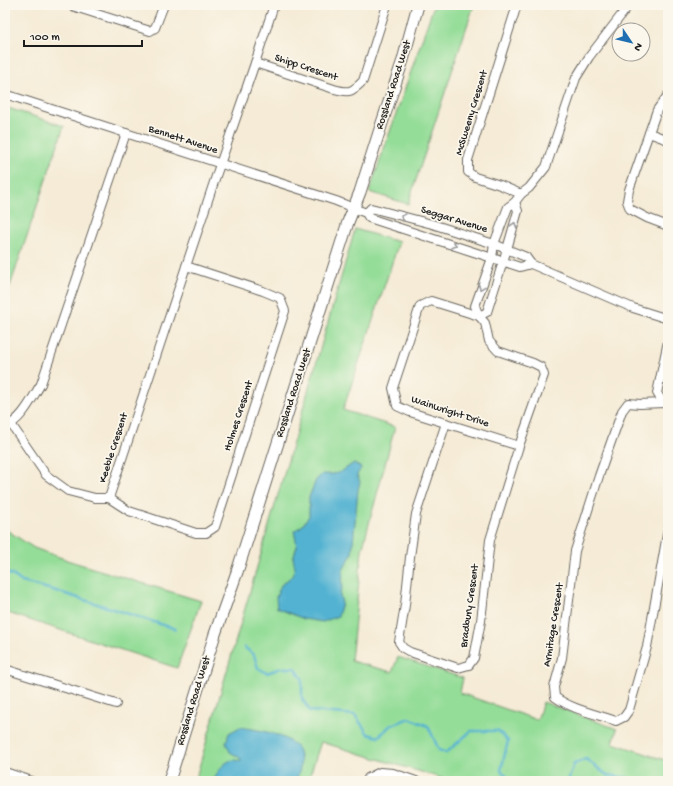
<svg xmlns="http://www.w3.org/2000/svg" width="673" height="786" font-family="'Gochi Hand',sans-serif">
<rect width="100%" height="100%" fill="#fbf7ec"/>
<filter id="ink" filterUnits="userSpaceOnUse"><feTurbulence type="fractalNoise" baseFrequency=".025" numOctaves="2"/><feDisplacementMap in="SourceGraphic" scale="8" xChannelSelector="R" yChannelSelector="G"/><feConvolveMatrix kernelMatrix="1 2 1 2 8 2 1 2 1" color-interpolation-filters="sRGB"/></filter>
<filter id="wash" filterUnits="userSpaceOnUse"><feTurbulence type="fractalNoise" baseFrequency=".012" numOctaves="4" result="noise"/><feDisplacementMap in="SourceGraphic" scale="16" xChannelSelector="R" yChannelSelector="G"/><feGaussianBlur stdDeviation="0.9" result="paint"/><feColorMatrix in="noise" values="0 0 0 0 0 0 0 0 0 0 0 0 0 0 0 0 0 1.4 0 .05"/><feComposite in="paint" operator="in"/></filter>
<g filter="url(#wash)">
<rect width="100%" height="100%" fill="#f5ebd6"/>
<g fill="#94dd98" stroke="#587c5a">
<path d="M 434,5 L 474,5 L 408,204 L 369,192 Z"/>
<path d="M 5,107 L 64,126 L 5,301 Z"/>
<path d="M 355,229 L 399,242 L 343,410 L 395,427 L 362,550 L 351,661 L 392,672 L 398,657 L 463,678 L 460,693 L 537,720 L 543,702 L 617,729 L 613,743 L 668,761 L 668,781 L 451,781 L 321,742 L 308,781 L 195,781 Z"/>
<path d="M 5,529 L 34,548 L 73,562 L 201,601 L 177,668 L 5,612 Z"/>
</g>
<g fill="#52b2d1" stroke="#376776">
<path d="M 354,463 L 361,468 L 357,475 L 360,482 L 358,490 L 352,554 L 343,570 L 342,589 L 340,595 L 342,603 L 338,616 L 323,622 L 304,619 L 277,608 L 276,597 L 281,585 L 292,576 L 295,568 L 293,558 L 297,546 L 294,531 L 302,526 L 309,516 L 309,497 L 316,480 L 322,474 C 340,475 340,472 354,463 Z"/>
<path d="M 240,727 C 258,730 286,733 298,749 C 299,751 300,755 300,757 C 302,765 299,775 295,781 L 213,781 C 217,773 224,760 234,760 C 236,760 238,760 241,761 L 240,758 L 230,752 L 226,743 L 229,733 Z"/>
</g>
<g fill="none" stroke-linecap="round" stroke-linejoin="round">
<g stroke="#52b2d1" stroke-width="2.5">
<path d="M 5,572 L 14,576 L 22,582 L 53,590 L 176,629"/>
<path d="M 244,647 L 254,655 L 258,668 L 267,673 L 281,668 L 295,668 L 302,678 L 302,699 L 310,711 L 355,715 L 368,734 L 378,737 L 390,726 L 409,718 L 428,726 L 439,750 L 446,753 L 471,731 L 498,731 L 508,741 L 501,770 L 511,781"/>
<path d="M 568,781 L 574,764 L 586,759 L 607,775 L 628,778 L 638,781"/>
</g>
</g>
</g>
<g filter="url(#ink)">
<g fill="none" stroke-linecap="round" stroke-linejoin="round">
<defs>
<g id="minor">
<path d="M 69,5 L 150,31 L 155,28 L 164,5"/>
<path d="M 517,5 L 468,160 L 468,172 L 475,177 L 500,185 L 521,194"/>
<path d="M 255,63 L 334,89 C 349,93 351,93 363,81 L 387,5"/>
<path d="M 5,94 L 336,201 L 366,213 L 369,218 L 520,267 L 531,264"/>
<path d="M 668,95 L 657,110 L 629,190 L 627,201 L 630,209 L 647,218 L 668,226"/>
<path d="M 649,133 L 668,140"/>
<path d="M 366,213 L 371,208 L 432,224 L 494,244 L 526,257 L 531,264 L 633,308 L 668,319"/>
<path d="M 479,316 L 431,301 L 420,306 L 393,388 L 397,406 L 410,412 L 519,446"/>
<path d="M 479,316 L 487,312 L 507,249 L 518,211 L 515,202"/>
<path d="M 668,341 L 657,393 L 663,403 L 668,406"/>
<path d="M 663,403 L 640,404 L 628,403 L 622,411 L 599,476 L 575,551 L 562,658 L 554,687 L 555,697 C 573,710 596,714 616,721 L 624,717 L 629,710 L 647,647 L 668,529"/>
<path d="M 446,423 L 416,514 L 410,557 L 405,605 L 399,642 L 403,648 L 410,652 L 458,668 L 469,665 L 474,658 L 481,621 L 490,540 L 519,446 L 544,375 L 541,367 L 533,363 L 498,351 L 489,341 L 485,323 L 479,316 L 475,306 L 492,258 L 494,244 L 508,207 L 515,202 L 521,194 L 529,188 L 546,167 L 576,78 L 589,57 L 629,5"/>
<path d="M 11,424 L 46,475 L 68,491 L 95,498 L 109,498"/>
<path d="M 5,427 C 22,420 31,400 41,384 L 122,145 L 126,133"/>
<path d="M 109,498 L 216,176 L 255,63 L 274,5"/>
<path d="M 109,498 L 118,504 L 129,511 L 196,533 L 206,533 L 215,527 L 285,311 L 280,298 L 263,291 L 186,266"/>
<path d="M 5,669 L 116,704"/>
<path d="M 5,772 L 32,781"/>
<path d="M 367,781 L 368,778 L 380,772 L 393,773 L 416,781"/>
</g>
<path id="secondary" d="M 169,781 L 215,634 L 237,572 L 348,222 L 360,192 L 382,123 L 403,60 L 418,5"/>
</defs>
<use href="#minor" stroke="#68645d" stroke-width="10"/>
<use href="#secondary" stroke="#68645d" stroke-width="13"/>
<use href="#minor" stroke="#fff" stroke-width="8"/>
<use href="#secondary" stroke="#fff" stroke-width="11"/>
</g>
<defs><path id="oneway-chevron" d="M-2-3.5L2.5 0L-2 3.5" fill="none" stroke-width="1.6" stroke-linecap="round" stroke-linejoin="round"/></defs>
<g stroke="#999">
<use href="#oneway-chevron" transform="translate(403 217) rotate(-165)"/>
<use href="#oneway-chevron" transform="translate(514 225) rotate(-74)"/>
<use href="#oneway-chevron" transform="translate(454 245) rotate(18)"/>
<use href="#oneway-chevron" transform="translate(481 287) rotate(110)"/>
</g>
</g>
<g text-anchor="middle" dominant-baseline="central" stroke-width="3.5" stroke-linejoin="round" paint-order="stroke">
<g font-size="11" fill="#1c1c1c" stroke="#fbf7ec">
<text transform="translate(306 68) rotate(18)">Shipp Crescent</text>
<text transform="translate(394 85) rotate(-72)">Rossland Road West</text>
<text transform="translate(472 113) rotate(-73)">McSweeny Crescent</text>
<text transform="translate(183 140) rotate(18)">Bennett Avenue</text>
<text transform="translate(454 220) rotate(17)">Seggar Avenue</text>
<text transform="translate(294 393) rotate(-72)">Rossland Road West</text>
<text transform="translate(450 412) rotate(18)">Wainwright Drive</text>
<text transform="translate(239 416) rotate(-72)">Holmes Crescent</text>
<text transform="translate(114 448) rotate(-72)">Keeble Crescent</text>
<text transform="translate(470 606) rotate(-82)">Bradbury Crescent</text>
<text transform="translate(554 625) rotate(-81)">Armitage Crescent</text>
<text transform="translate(194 701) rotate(-73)">Rossland Road West</text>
</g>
</g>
<rect width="673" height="786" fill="none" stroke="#fbf7ec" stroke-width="20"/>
<g transform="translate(631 42) rotate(125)"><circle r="19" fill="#fbf7ec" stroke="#a29f99"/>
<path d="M0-3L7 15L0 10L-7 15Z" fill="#1f6fb2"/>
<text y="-6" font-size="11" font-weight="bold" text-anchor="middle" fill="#1c1c1c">N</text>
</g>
<path d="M24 40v6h118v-6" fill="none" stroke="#1c1c1c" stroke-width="2"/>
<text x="30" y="40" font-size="12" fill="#1c1c1c" stroke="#fbf7ec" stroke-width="3" paint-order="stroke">100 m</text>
</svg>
